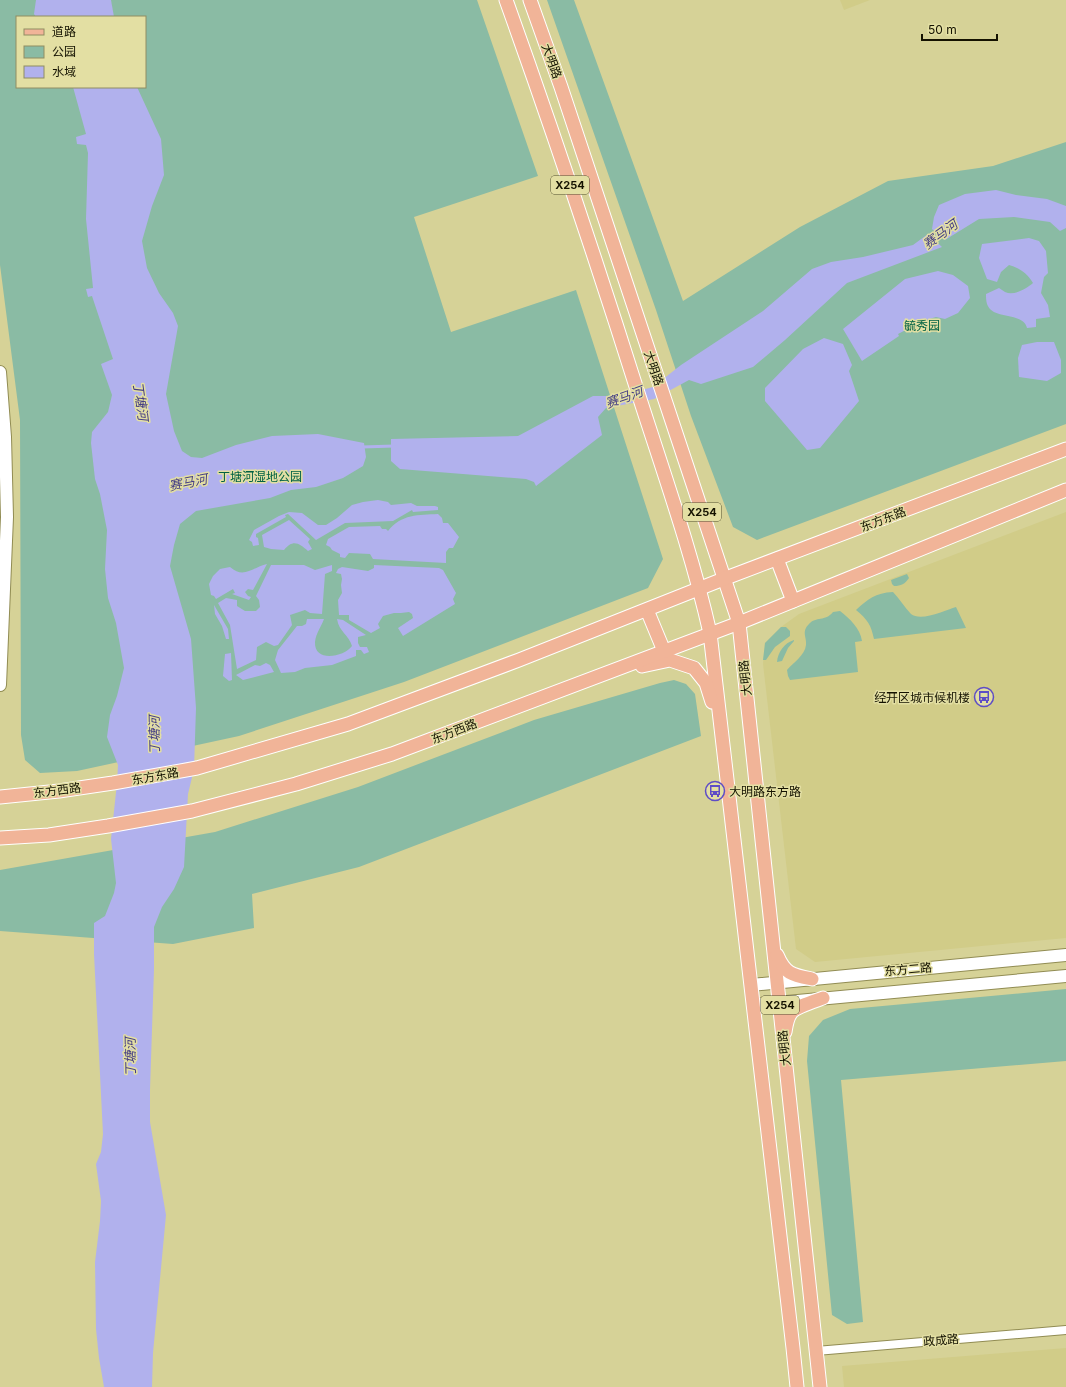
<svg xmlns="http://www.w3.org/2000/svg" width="1066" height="1387" font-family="Inter,'Noto Sans SC',sans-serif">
<rect width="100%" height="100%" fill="#d6d297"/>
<g fill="#d1cc88">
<path d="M 840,0 L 870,0 L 844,10 Z"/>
<path d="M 1066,512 L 1066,938 L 815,962 L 796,949 L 763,664 L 765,643 L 781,627 L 799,614 Z"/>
<path d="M 1066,1348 L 1066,1387 L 844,1387 L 842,1366 Z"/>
</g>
<g fill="#8abba4" fill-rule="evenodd">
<path d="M 0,0 L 477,0 L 538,176 L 414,217 L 451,332 L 576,290 L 663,559 L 648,588 L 404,682 L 239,736 L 77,771 L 40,773 L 25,760 L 21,735 L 20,420 L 0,265 ZM 17,17 L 145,17 L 145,87 L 17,87 Z"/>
<path d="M 547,0 L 574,0 L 683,301 L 800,227 L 888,181 L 993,166 L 1066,142 L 1066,424 L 757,540 L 733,527 L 691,416 L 656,310 Z"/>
<path d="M 907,574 L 909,578 C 905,584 901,586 894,586 L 892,584 L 891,580 Z"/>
<path d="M 893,592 C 900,599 904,607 911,614 C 921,622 946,610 956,607 L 966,628 L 874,639 C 871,625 868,620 856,610 C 868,599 875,593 893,592 Z"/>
<path d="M 840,611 C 850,619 860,628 862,641 L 855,642 L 858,672 L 790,680 L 788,676 L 787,670 C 793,663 805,655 806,645 C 807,637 801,632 809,624 C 816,616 825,622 833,612 Z"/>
<path d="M 781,627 L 786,627 L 790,631 L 790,636 L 775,647 L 766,660 L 763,660 L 765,643 Z"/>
<path d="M 794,640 L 794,641 L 788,648 L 782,661 L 777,662 C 778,652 784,643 794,640 Z"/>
<path d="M 674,680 L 686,684 L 695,694 L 701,736 L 359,867 L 252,894 L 254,928 L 173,944 L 0,931 L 0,870 L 215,832 L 358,787 L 534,720 L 660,683 Z"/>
<path d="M 1066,989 L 1066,1061 L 841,1080 L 863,1322 L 847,1324 L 832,1315 L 807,1061 L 809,1036 L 823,1020 L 850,1009 Z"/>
</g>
<g fill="#b1b1ed">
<path d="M 36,0 L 111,0 L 114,17 L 36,17 L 34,14 Z"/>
<path d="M 73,87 L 137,87 L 161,139 L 164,175 L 152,206 L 142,241 L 147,268 L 159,293 L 173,313 L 178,326 L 166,394 L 174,431 L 182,451 L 191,457 L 202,458 L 236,445 L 272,436 L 318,434 L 364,443 L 366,457 L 363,466 L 343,478 L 316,487 L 291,490 L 270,498 L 196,511 L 180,524 L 174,545 L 170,566 L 191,639 L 196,708 L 194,769 L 188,794 L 184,867 L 174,889 L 162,907 L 154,927 L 154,969 L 150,1090 L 150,1122 L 166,1215 L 153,1353 L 152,1387 L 104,1387 L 99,1358 L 96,1329 L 95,1262 L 100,1221 L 101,1201 L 96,1164 L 101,1152 L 103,1134 L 94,954 L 94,923 L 105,916 L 114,893 L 116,883 L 111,839 L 117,783 L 118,765 L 107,737 L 110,715 L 117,696 L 124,668 L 116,623 L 108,598 L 105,569 L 107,530 L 100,494 L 95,479 L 91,443 L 92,432 L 108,412 L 112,395 L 101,364 L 113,359 L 92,296 L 88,297 L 86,289 L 93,288 L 86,219 L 88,153 L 86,145 L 77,144 L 76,137 L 86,134 Z"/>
<path d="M 996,190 L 1016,195 L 1047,199 L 1066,206 L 1066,228 L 1060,231 L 1050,222 L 1014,217 L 979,219 L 945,240 L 932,229 L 934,217 L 939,205 L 965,194 Z"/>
<path d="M 928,234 L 942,247 L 847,283 L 785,340 L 753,367 L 701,384 L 689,380 L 654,399 L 606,408 L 598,417 L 602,435 L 536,486 L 534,482 L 526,479 L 400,469 L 391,461 L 391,439 L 518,436 L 593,396 L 618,396 L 653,387 L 681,365 L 763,311 L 812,269 L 831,262 L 863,257 L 913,245 Z"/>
<path d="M 1029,238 L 1039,241 L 1046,251 L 1048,273 L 1044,277 L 1041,293 L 1048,305 L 1050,317 L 1036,319 L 1036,327 L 1027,328 C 1023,311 993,321 987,304 C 986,301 986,297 986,294 L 999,288 C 1001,289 1003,291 1005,292 C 1014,296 1026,289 1033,283 C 1027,273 1019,268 1009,265 L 1001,272 L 997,282 L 987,279 L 979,258 L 982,244 Z"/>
<path d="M 938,271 L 953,275 L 968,286 L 970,298 L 958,313 L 945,319 L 936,317 L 923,321 L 898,334 L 899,336 L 862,361 L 843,329 L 905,279 Z"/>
<path d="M 824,338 L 843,344 L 852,365 L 849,371 L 859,401 L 820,448 L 807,450 L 765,401 L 765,388 L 803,349 Z"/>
<path d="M 1037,342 L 1054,342 L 1061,360 L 1061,373 L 1047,381 L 1019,377 L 1018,358 L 1022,345 Z"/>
<path d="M 378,500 L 388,502 L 391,505 L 411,503 L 417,506 L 435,506 L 438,507 L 438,510 L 413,512 L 412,510 L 393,521 L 345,523 L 316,540 L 288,514 L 285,515 L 286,517 L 256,534 L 256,537 L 258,538 L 259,545 L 253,546 L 252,542 L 249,540 L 254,530 L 279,516 L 289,512 L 302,513 L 318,525 L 326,525 L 337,518 L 352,505 L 363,502 Z"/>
<path d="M 438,514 L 442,518 L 443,523 L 448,523 L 459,537 L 453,548 L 449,548 L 446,552 L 446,563 L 373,559 L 370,554 L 349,553 L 345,558 L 340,557 L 340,554 L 332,550 L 330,547 L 326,545 L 328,539 L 349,527 L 380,526 L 382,529 L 386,529 L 388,531 C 401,514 419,515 438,514 Z"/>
<path d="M 289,520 L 310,539 L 308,542 L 312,549 L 308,551 C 299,543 293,539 284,550 L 271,549 L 264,547 L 262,535 Z"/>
<path d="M 267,564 L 253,590 L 248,589 L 245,592 L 248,596 L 251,597 L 249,600 L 232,594 L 235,593 L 233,589 L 216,599 L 214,596 L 211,595 L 209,584 L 213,576 L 220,569 L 230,567 C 244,579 251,568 267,564 Z"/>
<path d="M 271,565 L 304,565 L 315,570 L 332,565 L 332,571 L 325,574 L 322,614 L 310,613 L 305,610 L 290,615 L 292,625 L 278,645 L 274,646 L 266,642 L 257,647 L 256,660 L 237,669 L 230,625 L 218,603 L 226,598 L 237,600 L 237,606 L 245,611 L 256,611 L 260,607 L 259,600 L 256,596 Z"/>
<path d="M 374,565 L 439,568 L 443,570 L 456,593 L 453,599 L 455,604 L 403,636 L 398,628 L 413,618 L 412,614 L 409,612 L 401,613 L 394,613 L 383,616 L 378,624 L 380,628 L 371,633 L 349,620 L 349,615 L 339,615 L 338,600 L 342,593 L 341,585 L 342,579 L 341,574 L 336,573 L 338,569 L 342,567 L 368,571 L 374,568 Z"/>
<path d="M 214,605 L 228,629 L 229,639 L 226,639 L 222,626 L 215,614 Z"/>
<path d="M 307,619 L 324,619 C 321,627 316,633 315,642 C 314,663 344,657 352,646 C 349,635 339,632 337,619 L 343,620 L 366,635 L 358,637 L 358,643 L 360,647 L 367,647 L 369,652 L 364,654 L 361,650 L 356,650 L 356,656 L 332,665 L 305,668 L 295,672 L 281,673 L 275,660 L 278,650 L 297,626 L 302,626 L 306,624 Z"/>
<path d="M 231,653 L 232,680 L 229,681 L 223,676 L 225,654 Z"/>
<path d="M 266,663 L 270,665 L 274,672 L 243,680 L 236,675 L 255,665 L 260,666 Z"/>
</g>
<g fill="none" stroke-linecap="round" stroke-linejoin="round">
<g stroke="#b1b1ed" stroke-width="3">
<path d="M 931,243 L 941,232"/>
<path d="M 362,447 L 394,446"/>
</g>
<defs>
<path id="street" d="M 816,1351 L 1066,1330"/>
<g id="secondary">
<path d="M 0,372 L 5,437 L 7,517 L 0,685"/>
<path d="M 751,985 L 1066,955"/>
<path d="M 753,1005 L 1066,976"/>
</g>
<g id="primary">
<path d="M 506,0 C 553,131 597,263 639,396 C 664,474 692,553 710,633 L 793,1348 L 797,1387"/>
<path d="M 530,0 L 561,87 L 739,623 L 820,1387"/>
<path d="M 777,559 L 793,601"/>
<path d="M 647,610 L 664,651"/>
<path d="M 642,666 L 670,660 L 694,668 L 706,683 L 712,702"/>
<path d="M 0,797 L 59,791 L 113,783 L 197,768 L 348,724 L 519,660 L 726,578 L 1066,449"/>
<path d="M 0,838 L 49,835 L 108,826 L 192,811 L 296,784 L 392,754 L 739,623 L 1066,490"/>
<path d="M 777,955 C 785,974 792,975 812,979"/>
<path d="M 785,1032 C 786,1026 787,1018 791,1013 C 795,1007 815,1001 823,998"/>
</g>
</defs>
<use href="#street" stroke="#918c53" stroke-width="10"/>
<use href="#secondary" stroke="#918c53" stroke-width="14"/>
<use href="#primary" stroke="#fff" stroke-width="15"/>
<use href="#street" stroke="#fff" stroke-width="8"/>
<use href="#secondary" stroke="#fff" stroke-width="12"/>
<use href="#primary" stroke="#f1b498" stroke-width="13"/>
</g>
<defs>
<symbol id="bus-ring" viewBox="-11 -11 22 22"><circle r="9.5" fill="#e3dfa3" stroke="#5e4dc6" stroke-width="1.5"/><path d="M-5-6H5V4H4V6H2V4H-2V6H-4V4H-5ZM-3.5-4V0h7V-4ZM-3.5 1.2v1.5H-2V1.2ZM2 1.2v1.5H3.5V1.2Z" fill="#5e4dc6"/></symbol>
</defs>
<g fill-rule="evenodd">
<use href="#bus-ring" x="973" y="686" width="22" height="22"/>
<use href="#bus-ring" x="704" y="780" width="22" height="22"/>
</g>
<g text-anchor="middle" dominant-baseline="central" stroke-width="3" stroke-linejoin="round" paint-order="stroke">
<g fill="#e3dfa3" stroke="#525031" stroke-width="1">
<rect x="551" y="176" width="38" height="18" rx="3"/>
<rect x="683" y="503" width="38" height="18" rx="3"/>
<rect x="761" y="996" width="38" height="18" rx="3"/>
</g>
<g font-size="11" font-weight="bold" fill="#141200">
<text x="570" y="185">X254</text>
<text x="702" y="512">X254</text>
<text x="780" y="1005">X254</text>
</g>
<g font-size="12" fill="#141200" stroke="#e3dfa3">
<text transform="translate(552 61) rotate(70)">大明路</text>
<text transform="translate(654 368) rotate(71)">大明路</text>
<text transform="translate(883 519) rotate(-21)">东方东路</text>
<text transform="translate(745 678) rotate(-96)">大明路</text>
<text transform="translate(454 731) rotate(-21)">东方西路</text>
<text transform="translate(155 776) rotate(-10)">东方东路</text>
<text transform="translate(57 790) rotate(-7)">东方西路</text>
<text transform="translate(908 969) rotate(-5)">东方二路</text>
<text transform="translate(784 1048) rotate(-96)">大明路</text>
<text transform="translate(941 1340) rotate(-5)">政成路</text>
</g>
<g font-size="12" fill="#026144" stroke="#e3dfa3">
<text x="922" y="325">毓秀园</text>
<text x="260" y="476">丁塘河湿地公园</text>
</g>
<g font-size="12" fill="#141200" stroke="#e3dfa3" text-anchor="end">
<text x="970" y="697">经开区城市候机楼</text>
<text x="729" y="791" text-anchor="start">大明路东方路</text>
</g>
<g font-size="13" font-style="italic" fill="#443d84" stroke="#e3dfa3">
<text transform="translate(940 234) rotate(-36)">赛马河</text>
<text transform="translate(624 397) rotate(-20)">赛马河</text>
<text transform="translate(141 401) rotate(82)">丁塘河</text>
<text transform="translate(188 482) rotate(-11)">赛马河</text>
<text transform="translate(154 735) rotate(-91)">丁塘河</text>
<text transform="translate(130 1057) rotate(-91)">丁塘河</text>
</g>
</g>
<rect x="16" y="16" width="130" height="72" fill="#e3dfa3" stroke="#908d62"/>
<rect x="24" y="29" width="20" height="6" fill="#f1b498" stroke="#908d62"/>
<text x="52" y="36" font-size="12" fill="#141200">道路</text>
<rect x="24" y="46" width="20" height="12" fill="#8abba4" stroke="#908d62"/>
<text x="52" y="56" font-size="12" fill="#141200">公园</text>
<rect x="24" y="66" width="20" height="12" fill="#b1b1ed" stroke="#908d62"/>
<text x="52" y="76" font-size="12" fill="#141200">水域</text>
<path d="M922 34v6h75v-6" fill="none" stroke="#141200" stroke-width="2"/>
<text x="928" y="34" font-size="12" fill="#141200" stroke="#e3dfa3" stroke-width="3" paint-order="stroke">50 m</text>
</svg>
